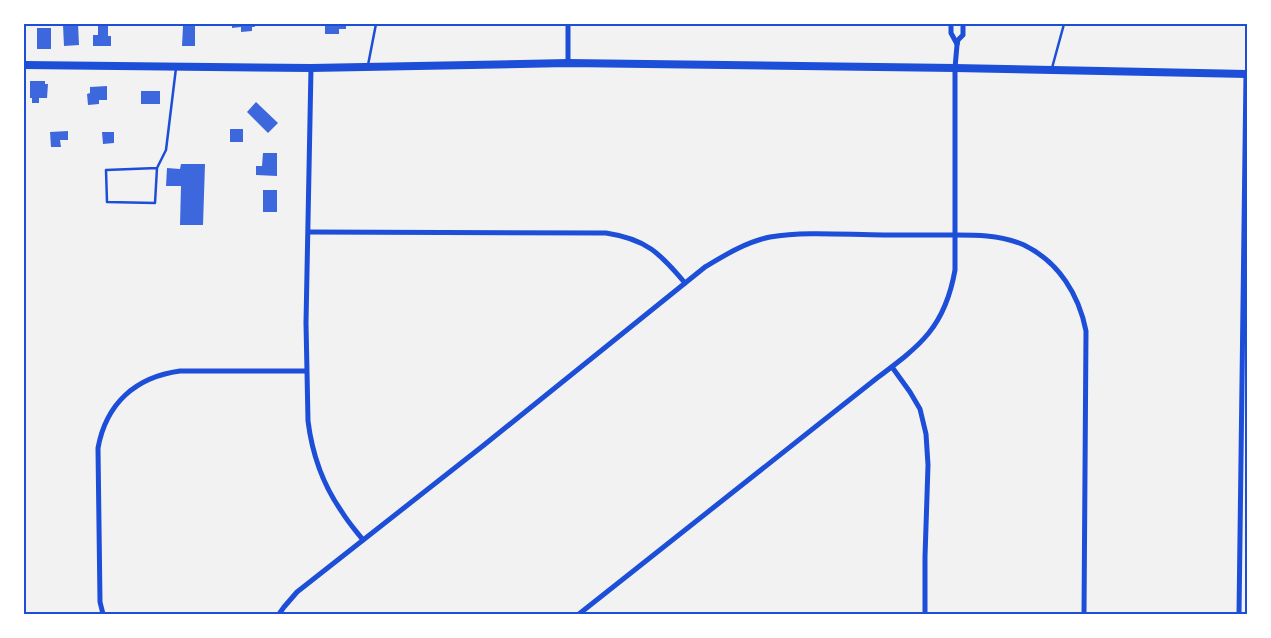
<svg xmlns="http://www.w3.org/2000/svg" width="1271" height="638" font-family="Cabin,sans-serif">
<rect width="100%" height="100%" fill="#f2f2f2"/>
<g fill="#3d67dc">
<path d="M 70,24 L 78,24 L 79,45 L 64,46 L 63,25 L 70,25 Z"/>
<path d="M 188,24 L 195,24 L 195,46 L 182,46 L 183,26 L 188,26 Z"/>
<path d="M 232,24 L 254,24 L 255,27 L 252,27 L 252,31 L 241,32 L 241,27 L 232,28 Z"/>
<path d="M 325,24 L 346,24 L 346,29 L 339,29 L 339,34 L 325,34 Z"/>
<path d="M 98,26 L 108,26 L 108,36 L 111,36 L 111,46 L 93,46 L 93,35 L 98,35 Z"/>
<rect x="37" y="28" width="14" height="21"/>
<path d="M 30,81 L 45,81 L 45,84 L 48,84 L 47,98 L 39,98 L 39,103 L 32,103 L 32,98 L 30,98 Z"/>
<path d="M 107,86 L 107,100 L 99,100 L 99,104 L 88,105 L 87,94 L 90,93 L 90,87 Z"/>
<rect x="141" y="91" width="19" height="13"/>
<path d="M 256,102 L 278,123 L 268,133 L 247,112 Z"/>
<rect x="230" y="129" width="13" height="13"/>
<path d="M 68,131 L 68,140 L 60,140 L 61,147 L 51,147 L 50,132 Z"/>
<path d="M 102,132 L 114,132 L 114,143 L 103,144 Z"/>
<path d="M 263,153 L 277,153 L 277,176 L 256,175 L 256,166 L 262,166 Z"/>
<path d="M 181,164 L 205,164 L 203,225 L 180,225 L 181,186 L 166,186 L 167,168 L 180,169 Z"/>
<rect x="263" y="190" width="14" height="22"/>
</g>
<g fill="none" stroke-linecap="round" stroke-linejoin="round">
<g stroke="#1d4ed8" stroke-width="2.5">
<path d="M 368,65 L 376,24"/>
<path d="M 1052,68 L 1064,24"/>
<path d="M 157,168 L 155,203 L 107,202 L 106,170 L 157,168 L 166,150 L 176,68"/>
</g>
<g stroke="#1d4ed8" stroke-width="5">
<path d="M 568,24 L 568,63"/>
<path d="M 951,24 L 951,33 L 957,44"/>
<path d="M 311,68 L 306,323 L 308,421 C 312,453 323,485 342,512 C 348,522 356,531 363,540"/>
<path d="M 309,232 L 606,233 C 646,239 660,253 685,283"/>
<path d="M 892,367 L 910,392 L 920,409 L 926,434 L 928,465 L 925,557 L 925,614"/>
<path d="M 103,614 L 100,602 L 98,448 C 106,404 135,377 180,371 L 306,371"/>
<path d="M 279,614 L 284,607 L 297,592 L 484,445 L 705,267 C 725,255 746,242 770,237 C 806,231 848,235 884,235 C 902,235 920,235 938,235 C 966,235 997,233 1024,245 C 1059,262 1079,295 1086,331 L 1084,614"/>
<path d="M 579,614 L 877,378 C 921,345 945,327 955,270 L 955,68 L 957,45 L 958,40 L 963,35 L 963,24"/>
<path d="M 1239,614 L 1246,74"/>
</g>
<path stroke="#1d4ed8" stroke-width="8" d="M 24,65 L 311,68 L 568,63 L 955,68 L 1247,74"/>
</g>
<rect width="1271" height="638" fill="none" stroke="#ffffff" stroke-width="50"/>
<rect x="25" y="25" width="1221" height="588" fill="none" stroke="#1d4ed8" stroke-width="2"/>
</svg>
